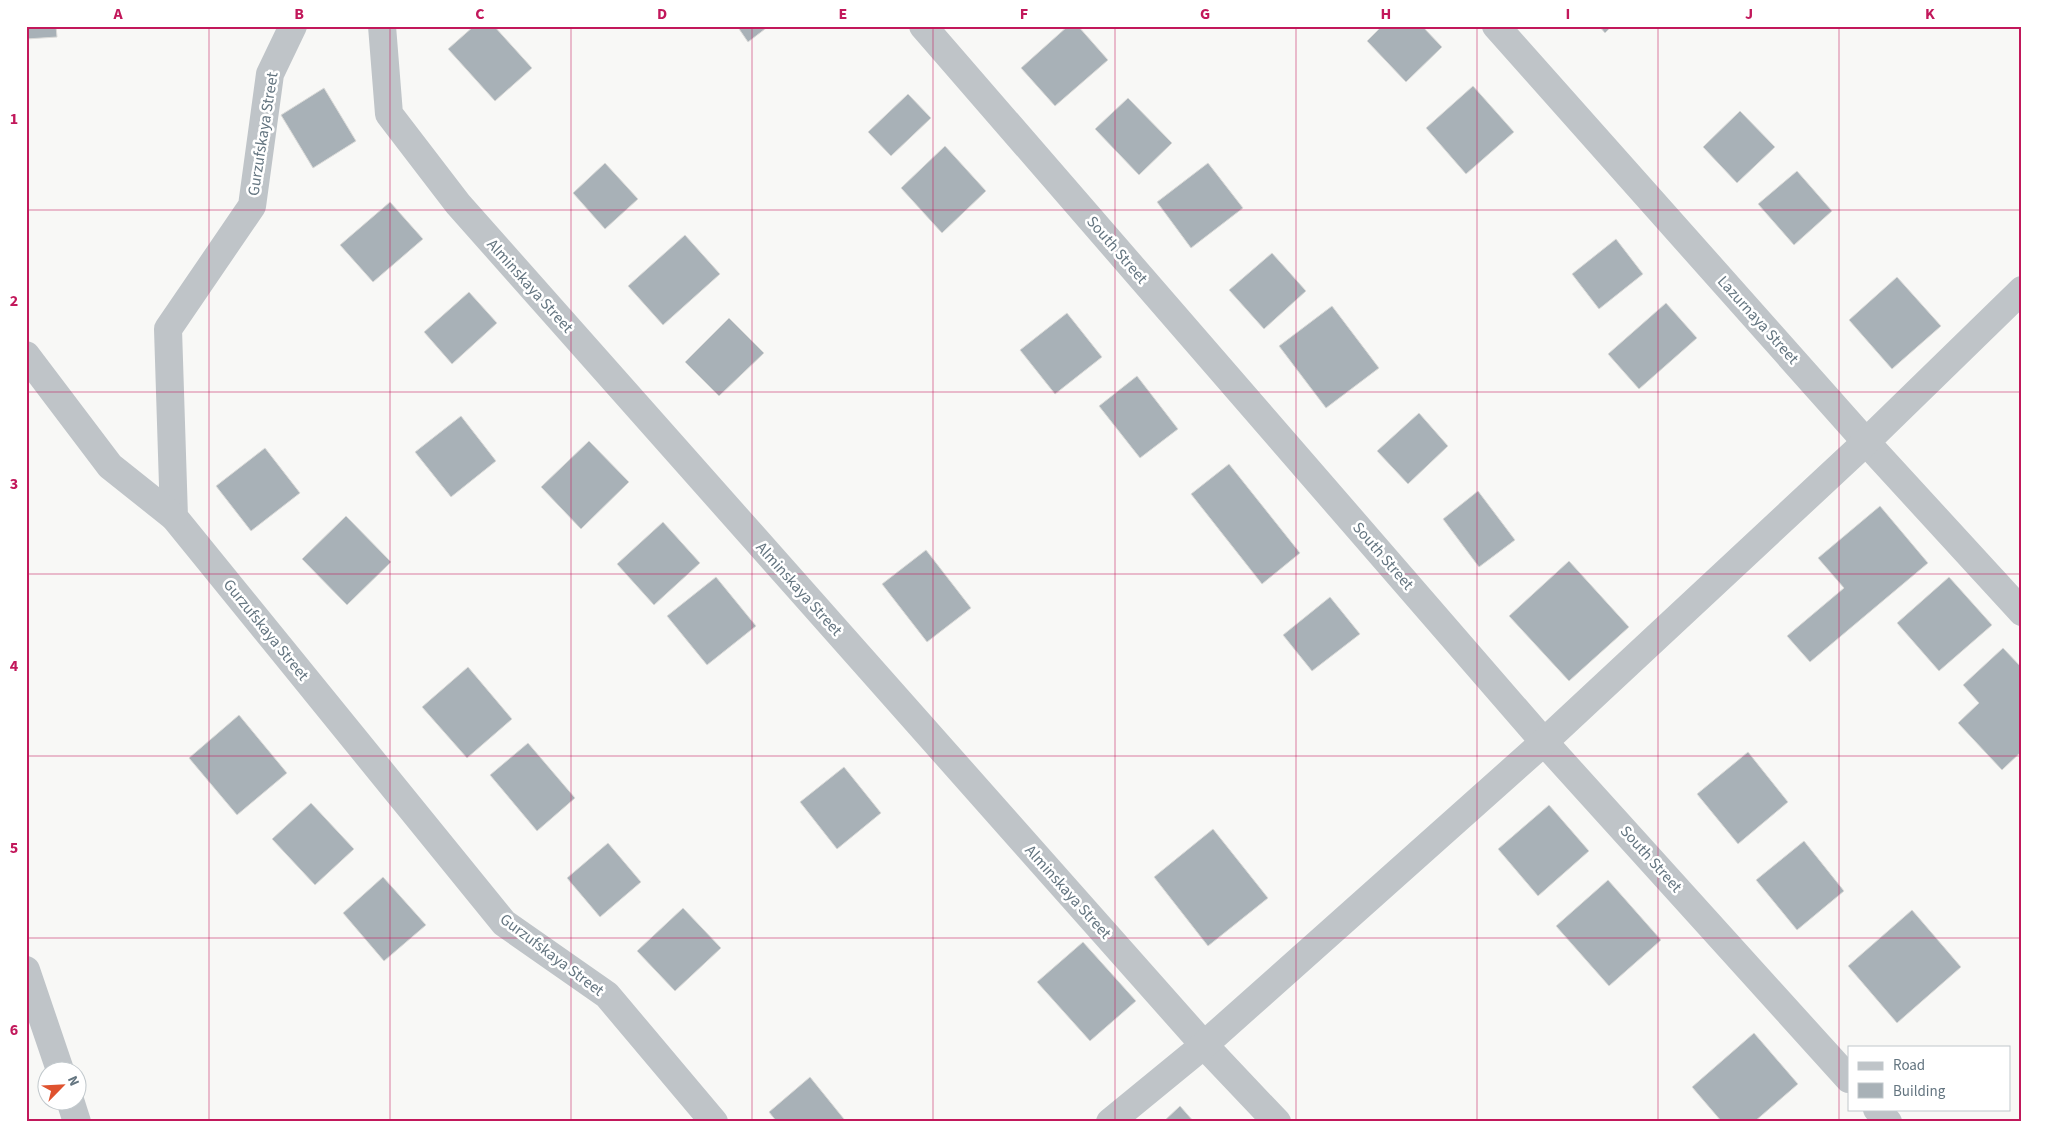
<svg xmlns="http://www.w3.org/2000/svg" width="2048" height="1148" font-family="'Source Sans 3',sans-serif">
<rect width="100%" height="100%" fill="#f8f8f6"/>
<g fill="#a8b1b7" stroke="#dadad8">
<path d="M 26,26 L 56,26 L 57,37 L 26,39 Z"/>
<path d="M 474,26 L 494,26 L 532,68 L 495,101 L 448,49 Z"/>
<path d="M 737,26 L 769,26 L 748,42 Z"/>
<path d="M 1068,26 L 1078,26 L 1108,60 L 1055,106 L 1021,68 Z"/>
<path d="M 1382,26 L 1422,26 L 1442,47 L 1406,82 L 1367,41 Z"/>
<path d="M 1599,26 L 1612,26 L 1605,33 Z"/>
<path d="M 1473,86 L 1514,132 L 1466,174 L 1426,128 Z"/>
<path d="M 324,88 L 356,141 L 313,168 L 281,115 Z"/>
<path d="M 908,94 L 931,118 L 891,156 L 868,132 Z"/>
<path d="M 1128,98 L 1172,143 L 1139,175 L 1095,129 Z"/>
<path d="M 1740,111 L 1775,147 L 1737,183 L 1703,147 Z"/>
<path d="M 945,146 L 986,191 L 942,233 L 901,188 Z"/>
<path d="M 605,163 L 638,199 L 605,229 L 573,193 Z"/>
<path d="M 1208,163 L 1243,208 L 1191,248 L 1157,202 Z"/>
<path d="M 1797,171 L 1832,211 L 1794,245 L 1758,204 Z"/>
<path d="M 390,202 L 423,239 L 373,282 L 340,245 Z"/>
<path d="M 685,235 L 720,274 L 663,325 L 628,286 Z"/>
<path d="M 1616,239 L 1643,274 L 1599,309 L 1572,274 Z"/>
<path d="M 1272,253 L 1306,291 L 1264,329 L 1229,290 Z"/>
<path d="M 1897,277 L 1941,326 L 1892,369 L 1849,320 Z"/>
<path d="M 469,292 L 497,323 L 452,364 L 424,332 Z"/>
<path d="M 1666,303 L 1697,338 L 1639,389 L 1608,354 Z"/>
<path d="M 1332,306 L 1379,368 L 1326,408 L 1279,346 Z"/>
<path d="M 1067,313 L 1102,357 L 1055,394 L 1020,350 Z"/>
<path d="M 729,318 L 764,353 L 719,396 L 685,362 Z"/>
<path d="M 1137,376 L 1178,429 L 1140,458 L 1099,406 Z"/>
<path d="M 1419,413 L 1448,446 L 1408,484 L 1377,451 Z"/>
<path d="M 461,416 L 496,461 L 451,497 L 415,452 Z"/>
<path d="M 589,441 L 629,482 L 581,529 L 541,487 Z"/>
<path d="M 265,448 L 300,493 L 251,531 L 216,486 Z"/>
<path d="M 1229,464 L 1300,553 L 1262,584 L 1191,494 Z"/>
<path d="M 1478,491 L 1515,540 L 1479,567 L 1443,519 Z"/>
<path d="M 1880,506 L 1928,563 L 1810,662 L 1787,636 L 1844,588 L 1818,558 Z"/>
<path d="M 346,516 L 391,562 L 347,605 L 302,559 Z"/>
<path d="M 663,522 L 700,563 L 654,605 L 617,564 Z"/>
<path d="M 926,550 L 971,608 L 927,642 L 882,584 Z"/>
<path d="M 1569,561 L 1629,627 L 1569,681 L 1509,616 Z"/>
<path d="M 716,577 L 756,626 L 707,665 L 667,616 Z"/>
<path d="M 1949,577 L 1992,625 L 1939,671 L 1897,623 Z"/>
<path d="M 1330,597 L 1360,634 L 1312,671 L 1283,635 Z"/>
<path d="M 2003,648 L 2022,668 L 2022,751 L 2002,770 L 1958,723 L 1979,703 L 1963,685 Z"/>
<path d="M 468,667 L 512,719 L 467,758 L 422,707 Z"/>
<path d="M 239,715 L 287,773 L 237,815 L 189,758 Z"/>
<path d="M 528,743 L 575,798 L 537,831 L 490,775 Z"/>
<path d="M 1748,752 L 1788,802 L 1738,844 L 1697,794 Z"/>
<path d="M 844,767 L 881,813 L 837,849 L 800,802 Z"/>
<path d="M 311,803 L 354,849 L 315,885 L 272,839 Z"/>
<path d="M 1549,805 L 1589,851 L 1538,896 L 1498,849 Z"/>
<path d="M 1213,829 L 1268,898 L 1208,946 L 1154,877 Z"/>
<path d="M 1804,841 L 1844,891 L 1797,930 L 1756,880 Z"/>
<path d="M 608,843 L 641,882 L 600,917 L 567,878 Z"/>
<path d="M 383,877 L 426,925 L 384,961 L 343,913 Z"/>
<path d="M 1608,880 L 1661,940 L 1609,986 L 1556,926 Z"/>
<path d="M 683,908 L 721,948 L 675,991 L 637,951 Z"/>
<path d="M 1912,910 L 1961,967 L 1897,1023 L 1848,966 Z"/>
<path d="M 1083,942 L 1136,1001 L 1090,1041 L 1037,982 Z"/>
<path d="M 1754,1033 L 1798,1084 L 1754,1122 L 1722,1122 L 1692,1087 Z"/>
<path d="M 810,1077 L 844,1119 L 841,1122 L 777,1122 L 769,1112 Z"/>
<path d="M 1180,1106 L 1194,1122 L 1163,1122 Z"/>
</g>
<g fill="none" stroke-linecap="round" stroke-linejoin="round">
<g stroke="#bfc4c8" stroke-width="28">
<path d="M 293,26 L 270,74 L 252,206 L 168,329 L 174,517 L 504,923 L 607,995 L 714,1122"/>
<path d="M 382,26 L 389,114 L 458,204 L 1204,1045 L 1277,1122"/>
<path d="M 923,26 L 1544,742 L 1849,1079"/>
<path d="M 1496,26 L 1866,442 L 2022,612"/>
<path d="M 26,355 L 110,466 L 174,517"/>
<path d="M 26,970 L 60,1070"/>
<path d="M 70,1100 L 77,1122"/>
<path d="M 1877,1109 L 1888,1122"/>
<path d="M 1110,1122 L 1204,1045 L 1544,742 L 1866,442 L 2022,290"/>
</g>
</g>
<path fill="none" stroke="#c2185b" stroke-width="1" stroke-opacity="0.55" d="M 209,26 L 209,1122M 390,26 L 390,1122M 571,26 L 571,1122M 752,26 L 752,1122M 933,26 L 933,1122M 1115,26 L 1115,1122M 1296,26 L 1296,1122M 1477,26 L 1477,1122M 1658,26 L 1658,1122M 1839,26 L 1839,1122M 26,210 L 2022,210M 26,392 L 2022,392M 26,574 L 2022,574M 26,756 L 2022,756M 26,938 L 2022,938"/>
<g text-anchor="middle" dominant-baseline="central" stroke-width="5" stroke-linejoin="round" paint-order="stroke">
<g font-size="16" fill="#647580" stroke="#fff">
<text transform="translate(263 134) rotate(-81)">Gurzufskaya Street</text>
<text transform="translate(1117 250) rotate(49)">South Street</text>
<text transform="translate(530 286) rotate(48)">Alminskaya Street</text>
<text transform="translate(1758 320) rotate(48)">Lazurnaya Street</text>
<text transform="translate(1383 556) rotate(49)">South Street</text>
<text transform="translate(799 589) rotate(48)">Alminskaya Street</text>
<text transform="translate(266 630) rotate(51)">Gurzufskaya Street</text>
<text transform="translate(1651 859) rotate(48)">South Street</text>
<text transform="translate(1068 892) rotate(48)">Alminskaya Street</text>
<text transform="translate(552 955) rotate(37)">Gurzufskaya Street</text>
</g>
</g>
<rect width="2048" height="1148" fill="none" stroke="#ffffff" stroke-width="55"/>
<rect x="1848" y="1046" width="162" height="65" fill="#ffffff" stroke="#c1c8cc"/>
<rect x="1858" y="1062" width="25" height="8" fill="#bfc4c8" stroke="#c1c8cc"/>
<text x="1893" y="1070" font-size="15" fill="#647580">Road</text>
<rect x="1858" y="1083" width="25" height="15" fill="#a8b1b7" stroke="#c1c8cc"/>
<text x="1893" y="1096" font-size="15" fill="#647580">Building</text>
<g transform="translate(62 1086) rotate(66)"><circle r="24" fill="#ffffff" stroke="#c1c8cc"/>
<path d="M0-4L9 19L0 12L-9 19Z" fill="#df522f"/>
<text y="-8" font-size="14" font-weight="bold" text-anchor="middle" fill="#647580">N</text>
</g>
<rect x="28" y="28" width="1992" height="1092" fill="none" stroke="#c2185b" stroke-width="2"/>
<g font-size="16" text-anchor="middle" font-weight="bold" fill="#c2185b">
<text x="118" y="19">A</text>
<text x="299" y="19">B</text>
<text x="480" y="19">C</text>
<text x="662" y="19">D</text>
<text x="843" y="19">E</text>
<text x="1024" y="19">F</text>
<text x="1205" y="19">G</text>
<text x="1386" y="19">H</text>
<text x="1568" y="19">I</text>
<text x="1749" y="19">J</text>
<text x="1930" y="19">K</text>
<text x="14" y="124">1</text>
<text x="14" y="306">2</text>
<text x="14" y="489">3</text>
<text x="14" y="671">4</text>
<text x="14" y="853">5</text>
<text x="14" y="1035">6</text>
</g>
</svg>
